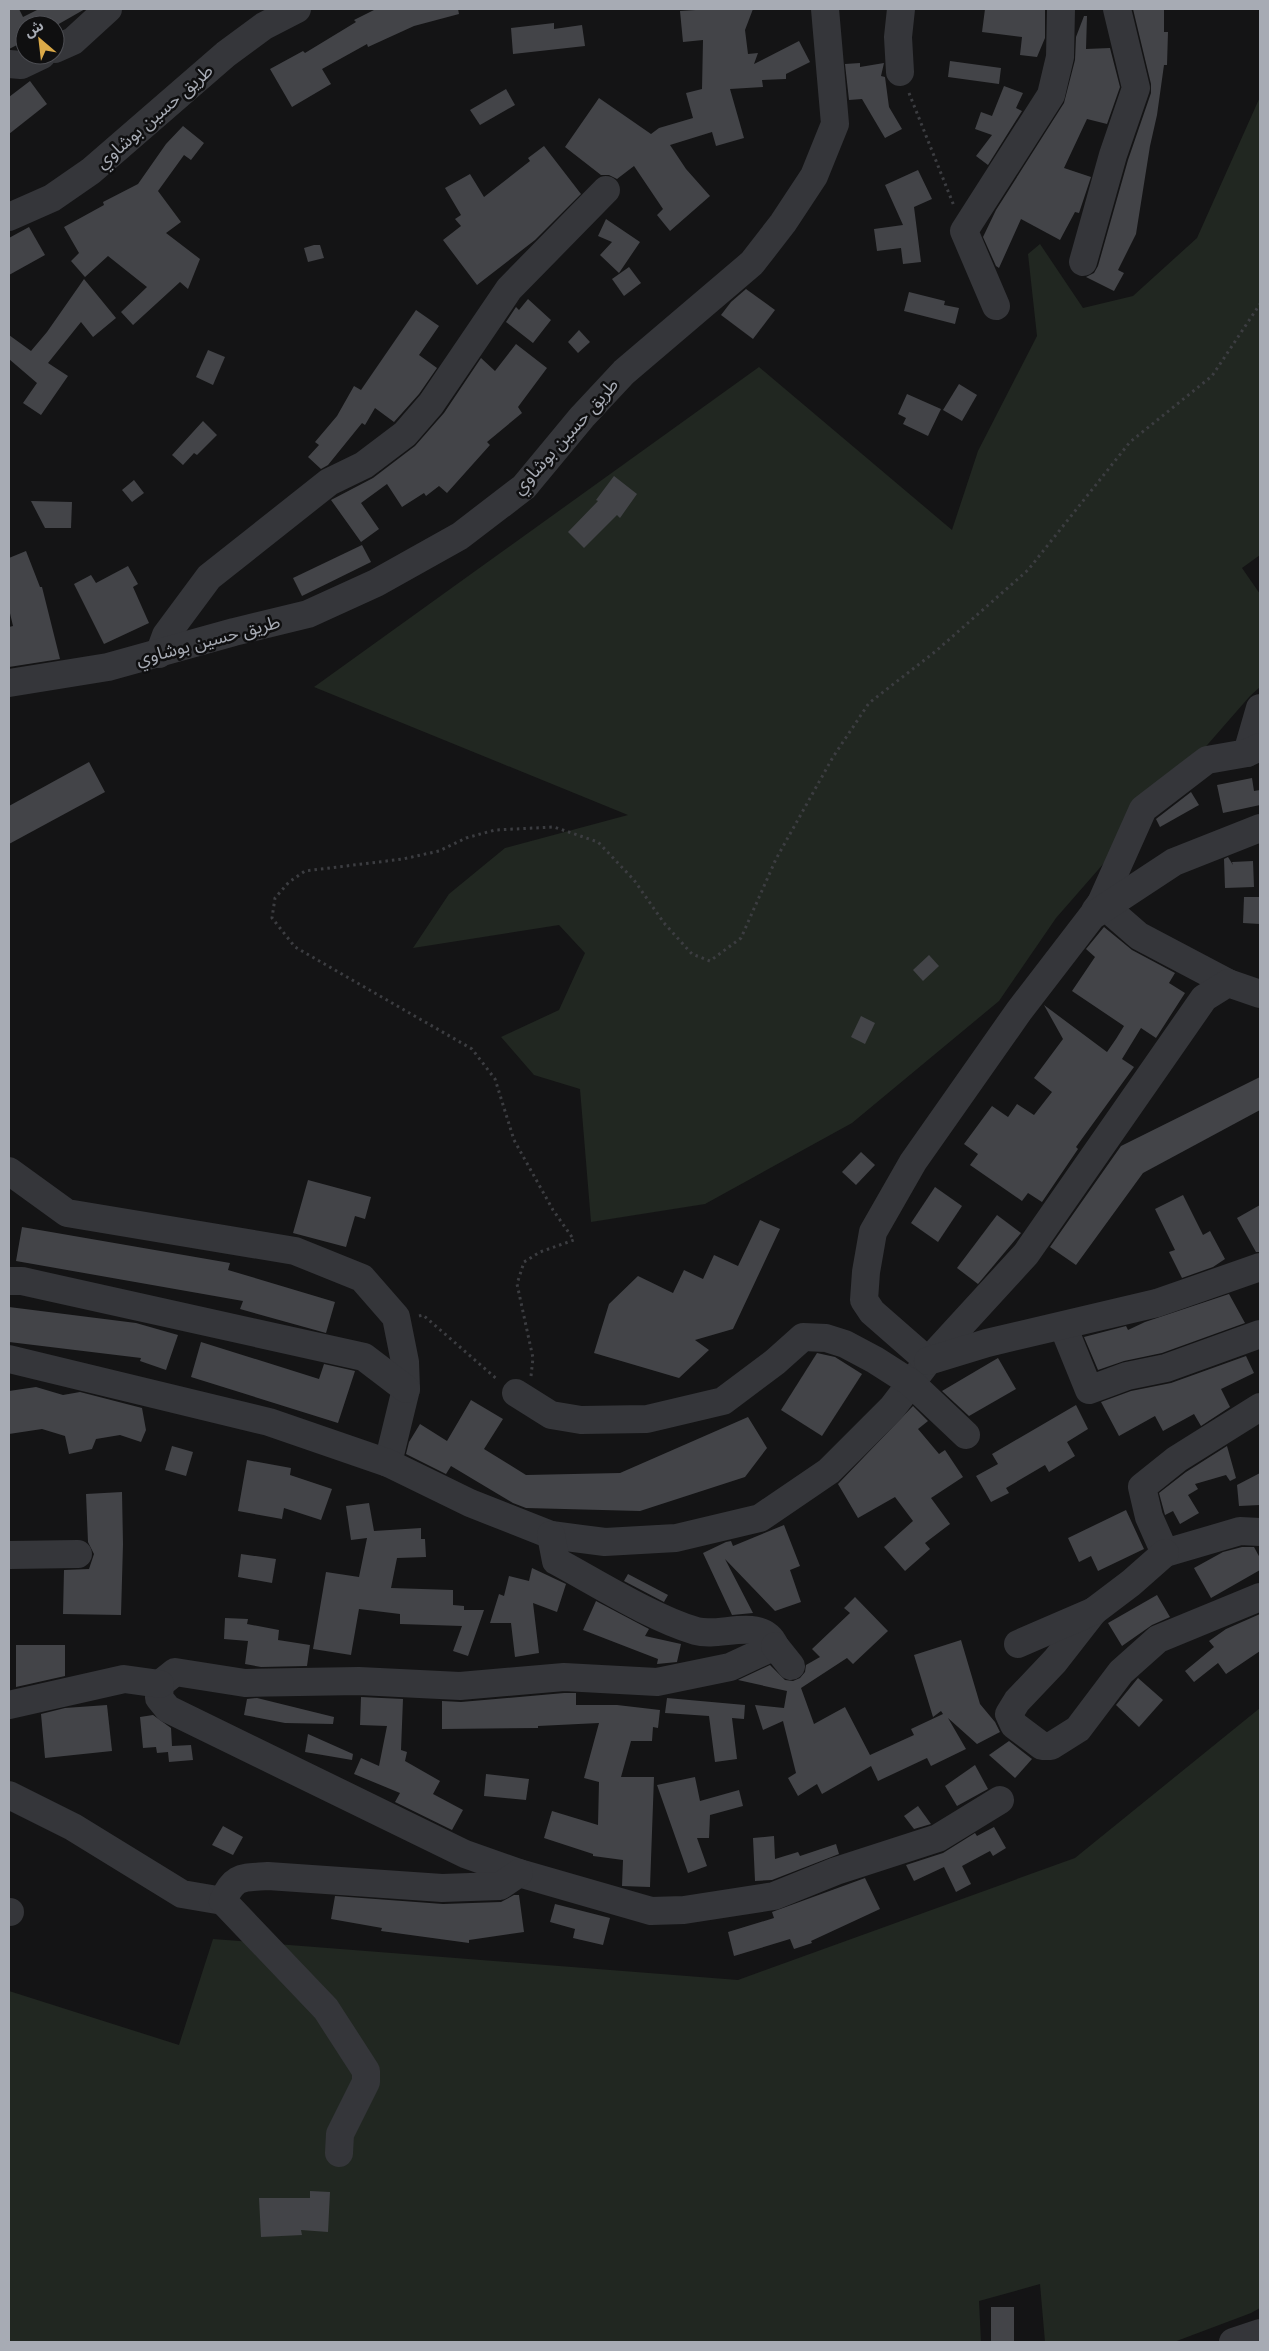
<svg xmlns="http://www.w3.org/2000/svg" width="1269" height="2351" font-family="Mulish,'Noto Sans Arabic',sans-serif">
<rect width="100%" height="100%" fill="#141415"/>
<g fill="#212721">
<path d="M 1260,97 L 1260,555 L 1242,568 L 1260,594 L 1260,687 L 1250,696 L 1056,918 L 999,1001 L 852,1123 L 705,1204 L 591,1222 L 580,1089 L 534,1075 L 501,1037 L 559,1010 L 585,953 L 559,925 L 413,948 L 449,894 L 505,848 L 628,815 L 314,687 L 759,367 L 952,530 L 978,451 L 1037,336 L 1028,254 L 1040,244 L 1083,308 L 1133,296 L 1197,238 Z"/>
<path d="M 1260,1708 L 1260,2308 L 1251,2313 L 1174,2342 L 1045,2342 L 1040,2284 L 979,2301 L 981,2342 L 9,2342 L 9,1991 L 179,2045 L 213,1939 L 738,1980 L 1075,1858 Z"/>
</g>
<g fill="#434448">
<path d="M 9,9 L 19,9 L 23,17 L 39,9 L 85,9 L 57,25 L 25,25 L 25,41 L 9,49 Z"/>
<path d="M 376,9 L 458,9 L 459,14 L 414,26 L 368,47 L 367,44 L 322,69 L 331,84 L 292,107 L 270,69 L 303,51 L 305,53 L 356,22 L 354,20 Z"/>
<path d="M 711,9 L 753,9 L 745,30 L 748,54 L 758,53 L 754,64 L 799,41 L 810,62 L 786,74 L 786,79 L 762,80 L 763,87 L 730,89 L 744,138 L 716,146 L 712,132 L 670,145 L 686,169 L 710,196 L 670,231 L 657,215 L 663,209 L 634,166 L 617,179 L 609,175 L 601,175 L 565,147 L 599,98 L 651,134 L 659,128 L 693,118 L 686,93 L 702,89 L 703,40 L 683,42 L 680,11 Z"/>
<path d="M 985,9 L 1045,9 L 1045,38 L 1037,57 L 1020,55 L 1022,37 L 982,32 Z"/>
<path d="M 1133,9 L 1164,9 L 1164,32 L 1168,32 L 1167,65 L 1164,65 L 1157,115 L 1150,146 L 1136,234 L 1118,270 L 1124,273 L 1114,291 L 1086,277 L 1094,273 L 1098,266 L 1128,160 L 1151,93 L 1151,84 Z"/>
<path d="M 1084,16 L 1087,16 L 1086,49 L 1110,48 L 1120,87 L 1107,124 L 1087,119 L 1064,168 L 1091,177 L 1079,213 L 1075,212 L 1060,240 L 1021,219 L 999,268 L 996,266 L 983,237 L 996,210 L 1064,103 L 1075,60 L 1076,37 Z"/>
<path d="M 554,23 L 554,29 L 582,25 L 585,46 L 513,54 L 511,28 Z"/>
<path d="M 950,61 L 1001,68 L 999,84 L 948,77 Z"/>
<path d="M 860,63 L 860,67 L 884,63 L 881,76 L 885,77 L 889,107 L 902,129 L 885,138 L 862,99 L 849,100 L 845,64 Z"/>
<path d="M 30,81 L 47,104 L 9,134 L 9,97 Z"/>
<path d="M 1004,86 L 1023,93 L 1016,108 L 1022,111 L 988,165 L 976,156 L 992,135 L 975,129 L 981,112 L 992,116 Z"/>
<path d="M 506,89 L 515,105 L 480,125 L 470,110 Z"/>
<path d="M 183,126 L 204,143 L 191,160 L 184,155 L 158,191 L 181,222 L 166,233 L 200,259 L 188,289 L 180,282 L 133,325 L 121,312 L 147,287 L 108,256 L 85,277 L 71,261 L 79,253 L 64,227 L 104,205 L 103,202 L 138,184 L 166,144 Z"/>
<path d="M 544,146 L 581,194 L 535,240 L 477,285 L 443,240 L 461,226 L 455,219 L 461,215 L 445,188 L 470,174 L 484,197 L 530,161 L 528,158 Z"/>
<path d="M 918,170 L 932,199 L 914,207 L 921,262 L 903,264 L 901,248 L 877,251 L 874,229 L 903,225 L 885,185 Z"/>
<path d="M 606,219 L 640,242 L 619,273 L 600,255 L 612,242 L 598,236 Z"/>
<path d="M 29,227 L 45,255 L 9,275 L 9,238 Z"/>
<path d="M 314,245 L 320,245 L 324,258 L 308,262 L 304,248 Z"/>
<path d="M 629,267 L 641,283 L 624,296 L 612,279 Z"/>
<path d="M 84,279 L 116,318 L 93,337 L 81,322 L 48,363 L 68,376 L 41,415 L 23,403 L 37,383 L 9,359 L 9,335 L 31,351 L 47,332 Z"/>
<path d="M 746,289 L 775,310 L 753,339 L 721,315 L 731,302 Z"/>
<path d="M 909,292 L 945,301 L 944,305 L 959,308 L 955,324 L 904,311 Z"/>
<path d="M 528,299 L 551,320 L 533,343 L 506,322 L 516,307 L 519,310 Z"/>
<path d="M 416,310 L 439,326 L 419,355 L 437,368 L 419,394 L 394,422 L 375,408 L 365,425 L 362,423 L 328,465 L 321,469 L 308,457 L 319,445 L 315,442 L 337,416 L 354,386 L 361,390 Z"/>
<path d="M 579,330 L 590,342 L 578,353 L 568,342 Z"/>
<path d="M 516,344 L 547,368 L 518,407 L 522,413 L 487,442 L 490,445 L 447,493 L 439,486 L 426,496 L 424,493 L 402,507 L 387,484 L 361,503 L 379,529 L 361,542 L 331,500 L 373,478 L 415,446 L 444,413 L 481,358 L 495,371 Z"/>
<path d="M 208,350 L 225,357 L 213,385 L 196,377 Z"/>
<path d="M 959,384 L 977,395 L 962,421 L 943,410 Z"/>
<path d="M 907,394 L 941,409 L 928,436 L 903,424 L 906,418 L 898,414 Z"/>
<path d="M 203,421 L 217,435 L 197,455 L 194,453 L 183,465 L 172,455 Z"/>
<path d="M 614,476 L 637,494 L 620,518 L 617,515 L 584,548 L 568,532 L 598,501 L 596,500 Z"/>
<path d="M 134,480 L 144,493 L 132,502 L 122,490 Z"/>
<path d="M 31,501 L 72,502 L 71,528 L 45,528 Z"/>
<path d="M 362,545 L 371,562 L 302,596 L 293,578 Z"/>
<path d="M 26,551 L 40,587 L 42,587 L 60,659 L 9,667 L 9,627 L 13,626 L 9,609 L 9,558 Z"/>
<path d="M 128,566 L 138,584 L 133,587 L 149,623 L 104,644 L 74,584 L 91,575 L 96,583 Z"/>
<path d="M 89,762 L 105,792 L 9,844 L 9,806 Z"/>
<path d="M 1252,778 L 1254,791 L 1260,790 L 1260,805 L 1223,813 L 1217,785 Z"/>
<path d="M 1191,792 L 1199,805 L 1160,827 L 1156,819 Z"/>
<path d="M 1228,857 L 1233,865 L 1232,862 L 1253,861 L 1254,887 L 1225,888 L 1224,859 Z"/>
<path d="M 1244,897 L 1260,897 L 1260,924 L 1243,923 Z"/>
<path d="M 1104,927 L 1132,950 L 1175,973 L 1169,983 L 1185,993 L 1156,1038 L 1141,1028 L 1122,1059 L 1134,1067 L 1076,1147 L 1078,1149 L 1042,1202 L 1028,1193 L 1022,1201 L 970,1165 L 978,1154 L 964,1144 L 992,1106 L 1008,1117 L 1017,1104 L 1034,1115 L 1052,1092 L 1034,1078 L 1063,1039 L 1044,1005 L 1107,1052 L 1116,1039 L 1124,1026 L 1072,991 L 1095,957 L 1086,949 Z"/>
<path d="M 929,955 L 939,966 L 923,981 L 913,970 Z"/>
<path d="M 861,1016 L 875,1023 L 865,1044 L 851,1037 Z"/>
<path d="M 1260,1077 L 1260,1110 L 1143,1173 L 1076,1265 L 1050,1247 L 1121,1146 Z"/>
<path d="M 861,1152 L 875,1165 L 856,1185 L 842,1172 Z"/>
<path d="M 308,1180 L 371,1197 L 365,1219 L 355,1216 L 346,1247 L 293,1233 Z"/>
<path d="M 935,1187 L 962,1206 L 938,1242 L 911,1223 Z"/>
<path d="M 1183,1195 L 1203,1235 L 1210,1231 L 1225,1259 L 1213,1267 L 1182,1278 L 1169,1252 L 1175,1250 L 1155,1209 Z"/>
<path d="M 1260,1205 L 1260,1252 L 1256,1252 L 1237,1218 Z"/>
<path d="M 997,1215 L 1021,1233 L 978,1284 L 957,1268 Z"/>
<path d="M 760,1220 L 780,1229 L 733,1329 L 695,1340 L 709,1350 L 679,1378 L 594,1353 L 609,1304 L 638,1276 L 673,1293 L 684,1270 L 703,1279 L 714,1255 L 738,1266 Z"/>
<path d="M 22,1227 L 230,1263 L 228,1270 L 335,1302 L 326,1333 L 240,1309 L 243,1301 L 16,1261 Z"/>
<path d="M 1229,1294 L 1245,1323 L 1162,1353 L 1124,1361 L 1098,1370 L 1084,1337 L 1126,1326 L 1128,1330 L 1145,1322 Z"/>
<path d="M 9,1307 L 136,1323 L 178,1335 L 166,1370 L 140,1361 L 141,1358 L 9,1342 Z"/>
<path d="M 201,1342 L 319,1379 L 324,1364 L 355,1371 L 338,1423 L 191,1377 Z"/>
<path d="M 817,1353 L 835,1357 L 862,1374 L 822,1436 L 781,1410 Z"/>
<path d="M 1246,1356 L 1254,1373 L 1221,1389 L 1230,1407 L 1201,1426 L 1194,1414 L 1163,1431 L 1155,1416 L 1119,1436 L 1101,1402 L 1131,1391 L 1171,1383 Z"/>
<path d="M 998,1358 L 1016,1389 L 969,1416 L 942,1391 Z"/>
<path d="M 36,1387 L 63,1395 L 80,1392 L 142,1408 L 146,1430 L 141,1442 L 120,1435 L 96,1439 L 92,1449 L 69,1454 L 65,1436 L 42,1429 L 9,1434 L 9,1391 Z"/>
<path d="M 471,1400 L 503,1419 L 484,1449 L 526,1475 L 620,1473 L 748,1417 L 767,1448 L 745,1477 L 640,1511 L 526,1508 L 513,1503 L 451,1466 L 446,1474 L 406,1454 L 409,1442 L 420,1424 L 447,1441 Z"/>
<path d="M 1076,1405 L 1088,1429 L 1067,1442 L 1075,1456 L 1049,1472 L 1045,1465 L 1006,1488 L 1009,1493 L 991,1502 L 976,1476 L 998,1464 L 992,1454 Z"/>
<path d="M 913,1406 L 928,1421 L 918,1429 L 939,1454 L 945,1450 L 963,1477 L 931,1498 L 950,1524 L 925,1543 L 930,1549 L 905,1571 L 884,1547 L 913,1521 L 895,1497 L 858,1518 L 838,1484 Z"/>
<path d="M 172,1446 L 193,1452 L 186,1476 L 165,1470 Z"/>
<path d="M 1227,1446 L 1236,1478 L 1230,1481 L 1226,1475 L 1195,1484 L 1198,1489 L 1188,1495 L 1199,1513 L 1180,1524 L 1173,1511 L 1165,1515 L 1159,1493 L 1186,1472 Z"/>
<path d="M 247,1460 L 291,1468 L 290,1475 L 332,1489 L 321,1520 L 284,1508 L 282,1519 L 238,1511 Z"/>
<path d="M 1260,1473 L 1260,1505 L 1239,1506 L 1237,1485 Z"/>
<path d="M 122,1492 L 123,1544 L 121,1615 L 63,1614 L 64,1570 L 89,1569 L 94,1554 L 88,1542 L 86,1494 Z"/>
<path d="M 369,1503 L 374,1531 L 421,1528 L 421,1539 L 425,1539 L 426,1557 L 397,1558 L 391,1588 L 453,1590 L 453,1605 L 464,1606 L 464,1610 L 484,1610 L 468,1656 L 453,1651 L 462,1626 L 400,1624 L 400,1614 L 359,1609 L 351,1655 L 313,1649 L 326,1572 L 359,1577 L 367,1538 L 351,1540 L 346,1506 Z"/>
<path d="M 1126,1510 L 1144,1549 L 1098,1571 L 1091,1556 L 1079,1562 L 1068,1538 Z"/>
<path d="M 784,1525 L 800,1566 L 790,1570 L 801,1602 L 775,1611 L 725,1559 L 753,1613 L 732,1615 L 703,1553 L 726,1542 L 731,1541 L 733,1546 Z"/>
<path d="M 1242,1547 L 1254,1547 L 1260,1558 L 1260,1570 L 1211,1598 L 1194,1568 L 1223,1552 Z"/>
<path d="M 241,1554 L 276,1559 L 272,1583 L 238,1577 Z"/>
<path d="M 532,1568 L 566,1584 L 557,1612 L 533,1603 L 539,1653 L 515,1657 L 511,1623 L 490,1623 L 499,1594 L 504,1596 L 509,1576 L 529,1581 Z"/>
<path d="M 628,1574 L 668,1595 L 664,1602 L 624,1581 Z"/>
<path d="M 1157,1595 L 1170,1617 L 1152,1625 L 1122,1646 L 1108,1623 Z"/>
<path d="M 855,1597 L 888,1631 L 853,1664 L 847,1658 L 801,1688 L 814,1724 L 845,1707 L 870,1755 L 914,1735 L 911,1729 L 943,1714 L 941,1711 L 933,1717 L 914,1655 L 961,1640 L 980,1704 L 995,1722 L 1000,1732 L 977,1744 L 948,1718 L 966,1749 L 931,1766 L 927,1758 L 878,1781 L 871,1766 L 822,1794 L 817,1784 L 798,1796 L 788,1778 L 796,1773 L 783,1721 L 763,1730 L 755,1705 L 784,1708 L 787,1691 L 738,1680 L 770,1665 L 785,1680 L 793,1681 L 800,1678 L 805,1672 L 806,1665 L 820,1657 L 812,1649 L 850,1613 L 844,1608 Z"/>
<path d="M 596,1601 L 649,1629 L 645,1636 L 681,1644 L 677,1662 L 657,1664 L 658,1659 L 583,1630 Z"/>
<path d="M 1260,1614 L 1260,1651 L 1226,1674 L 1218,1663 L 1194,1682 L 1185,1671 L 1214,1647 L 1209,1641 L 1226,1629 Z"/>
<path d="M 225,1618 L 248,1619 L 247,1624 L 279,1630 L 278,1640 L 310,1645 L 307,1666 L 261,1667 L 245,1664 L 248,1641 L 224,1639 Z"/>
<path d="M 16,1645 L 65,1645 L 65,1676 L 16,1687 Z"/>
<path d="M 1138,1678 L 1163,1700 L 1139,1727 L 1116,1705 Z"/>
<path d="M 564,1693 L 576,1693 L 576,1705 L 617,1705 L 660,1710 L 658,1728 L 653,1727 L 652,1741 L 631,1741 L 621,1777 L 654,1777 L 650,1887 L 622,1886 L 623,1860 L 593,1856 L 593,1854 L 544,1838 L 552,1811 L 598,1825 L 599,1782 L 584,1778 L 599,1723 L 538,1726 L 538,1728 L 442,1729 L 442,1701 L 461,1702 Z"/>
<path d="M 361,1697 L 403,1699 L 401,1750 L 407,1752 L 405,1761 L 440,1781 L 433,1794 L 463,1810 L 452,1830 L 395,1802 L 400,1793 L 354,1774 L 361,1758 L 379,1766 L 387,1726 L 360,1725 Z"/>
<path d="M 257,1698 L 334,1717 L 333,1724 L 285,1723 L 244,1715 L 247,1699 Z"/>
<path d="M 667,1698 L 745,1705 L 744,1719 L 732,1718 L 737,1759 L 715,1762 L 709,1716 L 665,1713 Z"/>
<path d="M 107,1705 L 112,1751 L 45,1758 L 41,1714 L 65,1708 Z"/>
<path d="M 153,1715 L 171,1728 L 172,1746 L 191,1745 L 193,1760 L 169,1762 L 168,1752 L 157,1753 L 156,1747 L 143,1748 L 140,1717 Z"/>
<path d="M 308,1734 L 353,1754 L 352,1760 L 305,1752 Z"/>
<path d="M 1009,1741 L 1032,1759 L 1015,1778 L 989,1755 Z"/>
<path d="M 975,1765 L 988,1789 L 957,1806 L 945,1786 Z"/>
<path d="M 486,1774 L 529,1779 L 526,1800 L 484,1796 Z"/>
<path d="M 695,1777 L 700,1801 L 739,1790 L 743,1806 L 710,1815 L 709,1838 L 697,1838 L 707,1866 L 688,1873 L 657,1785 Z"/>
<path d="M 918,1806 L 931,1824 L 914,1829 L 904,1816 Z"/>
<path d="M 223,1826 L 243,1837 L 233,1855 L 212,1845 Z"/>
<path d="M 994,1827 L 1006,1848 L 993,1856 L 990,1851 L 962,1866 L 971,1884 L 956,1892 L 944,1867 L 914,1881 L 906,1865 L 943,1853 L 975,1833 L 977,1836 Z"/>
<path d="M 774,1836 L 775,1859 L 798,1852 L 800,1856 L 836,1844 L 839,1854 L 772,1880 L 755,1881 L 753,1838 Z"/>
<path d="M 865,1878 L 880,1909 L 811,1941 L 812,1943 L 794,1949 L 790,1939 L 734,1956 L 728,1932 L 774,1918 L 772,1912 Z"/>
<path d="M 514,1895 L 519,1895 L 524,1932 L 469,1940 L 469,1943 L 381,1931 L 382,1928 L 331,1919 L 335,1896 L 443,1904 L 501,1902 Z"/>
<path d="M 555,1904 L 610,1918 L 603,1945 L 573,1938 L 575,1929 L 550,1922 Z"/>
<path d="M 310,2191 L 330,2192 L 328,2232 L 301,2230 L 302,2235 L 261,2237 L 259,2198 L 310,2198 Z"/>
<rect x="991" y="2307" width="23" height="35"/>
</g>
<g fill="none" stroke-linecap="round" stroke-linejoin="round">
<g stroke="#3c3d41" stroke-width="3" stroke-dasharray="2.5 4" stroke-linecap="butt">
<path d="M 909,93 L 954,206"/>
<path d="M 419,1316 L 423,1315 L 498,1380"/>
<path d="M 531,1376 L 533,1358 L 517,1284 L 524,1262 L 540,1252 L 574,1240 L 553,1210 L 514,1140 L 495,1079 L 472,1049 L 295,947 L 272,918 L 275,898 L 289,882 L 305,871 L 403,859 L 439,851 L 466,838 L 495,830 L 554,827 L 598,842 L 634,880 L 664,923 L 692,954 L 710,961 L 741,938 L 776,859 L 833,757 L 869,703 L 936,651 L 1028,570 L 1130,442 L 1212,376 L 1260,304"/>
</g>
<g stroke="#35363a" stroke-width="28">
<path d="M 55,49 L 73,41 L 108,9"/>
<path d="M 9,64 L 21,65 L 42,55"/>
<path d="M 900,72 L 898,37 L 901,9"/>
<path d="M 9,217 L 52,198 L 91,171 L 226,54 L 264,26 L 297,9"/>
<path d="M 1083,262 L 1113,155 L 1136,88 L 1117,9"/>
<path d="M 996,306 L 964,231 L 1051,95 L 1060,57 L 1061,9"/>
<path d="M 159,654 L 166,635 L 209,577 L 329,482 L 364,465 L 405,434 L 431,404 L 509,289 L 606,190"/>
<path d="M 9,683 L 108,667 L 234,632 L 308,614 L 376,583 L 460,536 L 524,487 L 582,417 L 624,372 L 752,263 L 783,223 L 814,176 L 835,124 L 825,9"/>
<path d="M 1247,753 L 1260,708"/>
<path d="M 1101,903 L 1139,936 L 1228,983"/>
<path d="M 1095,911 L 1101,903 L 1143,809 L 1207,760 L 1247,753 L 1260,747"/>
<path d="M 9,1171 L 67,1213 L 295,1251 L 362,1278 L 396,1317 L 405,1362 L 406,1389 L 388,1463"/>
<path d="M 9,1281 L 22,1281 L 364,1357 L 406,1389"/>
<path d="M 1063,1326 L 1089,1390 L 1127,1376 L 1166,1368 L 1260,1334"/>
<path d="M 9,1359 L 269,1422 L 388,1463 L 470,1503 L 551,1535 L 605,1542 L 676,1538 L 760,1518 L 829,1471 L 892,1408 L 928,1361 L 1026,1254 L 1204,998 L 1228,983 L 1260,994"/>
<path d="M 928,1361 L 872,1312 L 864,1300 L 866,1272 L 873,1232 L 913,1162 L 1019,1011 L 1092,916 L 1174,862 L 1260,828"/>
<path d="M 928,1361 L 987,1343 L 1157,1303 L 1260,1267"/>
<path d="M 516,1393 L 551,1415 L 581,1420 L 647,1419 L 723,1401 L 775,1362 L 803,1337 L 826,1338 L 845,1344 L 875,1360 L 911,1383 L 966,1435"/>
<path d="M 1260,1407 L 1177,1459 L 1142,1487 L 1149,1517 L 1165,1553 L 1240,1531 L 1260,1532"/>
<path d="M 551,1535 L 556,1561 C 597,1583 652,1618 696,1631 C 721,1638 762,1616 775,1646 L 730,1667 L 657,1682 L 564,1677 L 460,1686 L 359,1681 L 245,1683 L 175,1672 L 160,1684 L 159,1698 L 168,1709 L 465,1854 L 519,1873 L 651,1911 L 684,1910 L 774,1896 L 836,1871 L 938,1838 L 1000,1800"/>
<path d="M 9,1555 L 78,1554"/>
<path d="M 1094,1611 L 1055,1661 L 1017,1701 L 1009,1714 L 1014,1725 L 1042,1746 L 1051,1746 L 1078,1729 L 1121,1672 L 1158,1639 L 1260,1597"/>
<path d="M 1018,1644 L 1094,1611 L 1131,1583 L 1165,1553"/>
<path d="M 775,1646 L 791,1666"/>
<path d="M 9,1705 L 124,1679 L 160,1684"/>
<path d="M 9,1795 L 73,1827 L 182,1894 L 223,1901"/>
<path d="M 9,1912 L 10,1912"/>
<path d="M 339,2153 L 340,2134 L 366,2082 L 366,2071 L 326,2009 L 223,1901 C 234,1875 242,1878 268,1876 L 442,1888 L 500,1886 L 519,1873"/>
<path d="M 1233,2342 L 1260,2333"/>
</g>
</g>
<g text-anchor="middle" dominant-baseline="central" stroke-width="5" stroke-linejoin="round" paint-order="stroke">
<g font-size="18" fill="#a7abb4" stroke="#0f0f10">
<text transform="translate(154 116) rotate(-41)">طريق حسين بوشاوي</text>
<text transform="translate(565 436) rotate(-48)">طريق حسين بوشاوي</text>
<text transform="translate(208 640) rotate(-15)">طريق حسين بوشاوي</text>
</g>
</g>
<rect width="1269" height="2351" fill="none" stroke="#a7abb4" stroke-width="20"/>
<g transform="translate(40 40) rotate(332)"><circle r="24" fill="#0f0f10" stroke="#4c4d52"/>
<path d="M0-4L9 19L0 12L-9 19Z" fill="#daa948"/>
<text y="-8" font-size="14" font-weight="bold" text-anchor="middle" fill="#a7abb4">ش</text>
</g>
</svg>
